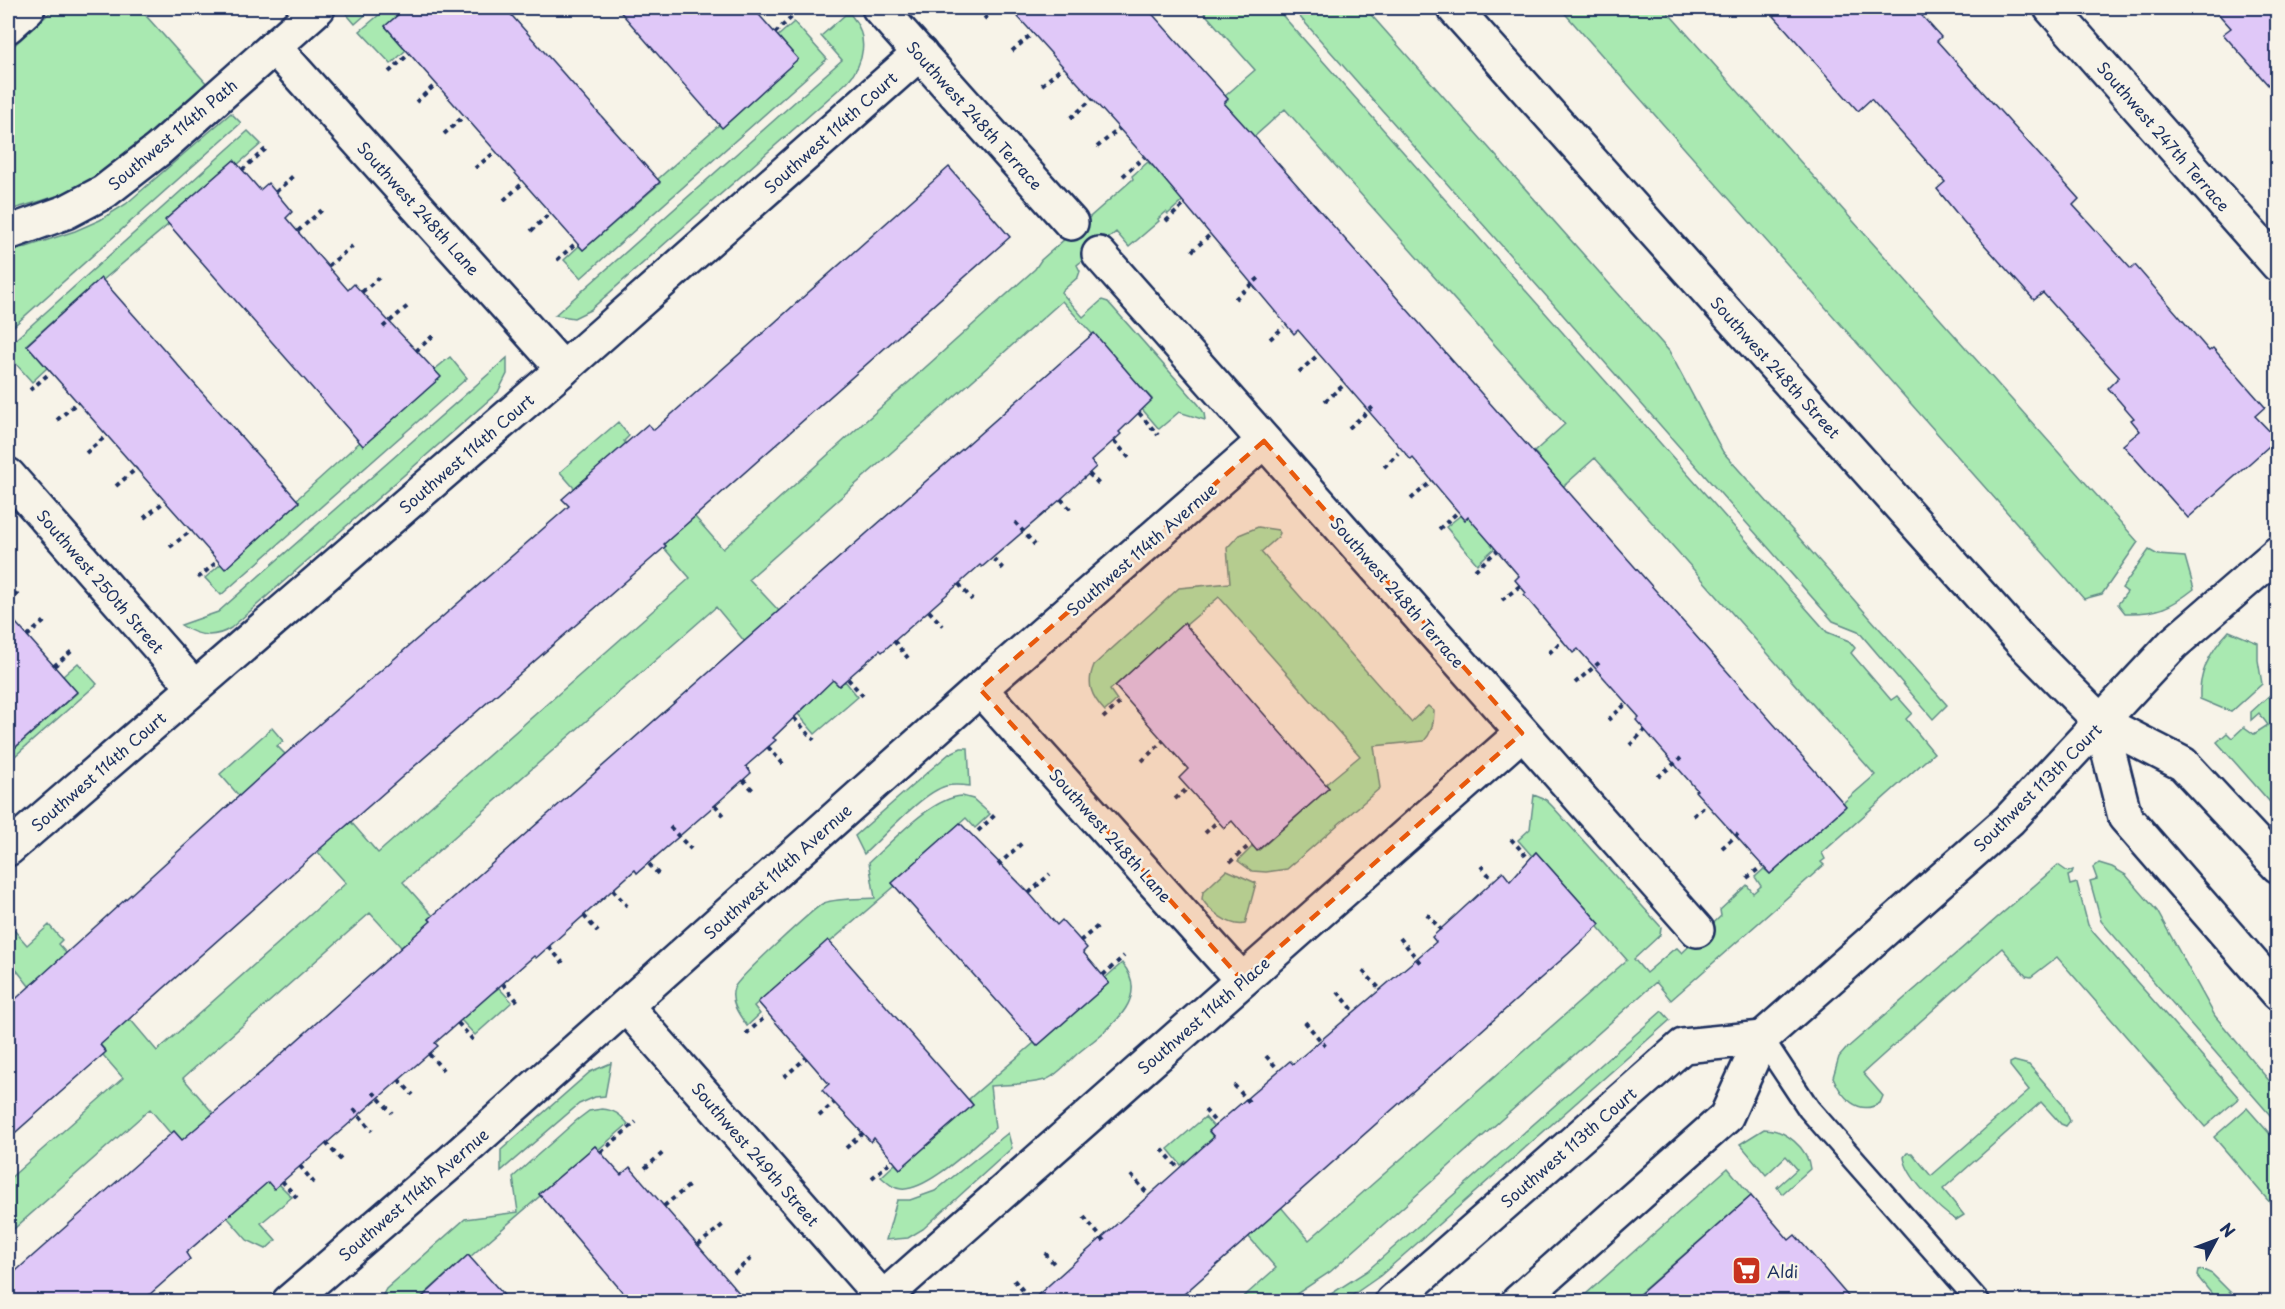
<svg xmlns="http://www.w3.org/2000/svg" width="2285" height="1309" font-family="'Playpen Sans',sans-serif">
<rect width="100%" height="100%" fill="#f7f3e8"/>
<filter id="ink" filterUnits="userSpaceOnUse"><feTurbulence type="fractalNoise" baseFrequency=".0167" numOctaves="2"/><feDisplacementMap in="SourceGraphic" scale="12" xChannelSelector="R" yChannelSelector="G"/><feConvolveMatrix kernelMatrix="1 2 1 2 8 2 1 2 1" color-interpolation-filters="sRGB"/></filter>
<g filter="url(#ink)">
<g fill="#a9e9b1" stroke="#628c88" stroke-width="1.5">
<path d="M 55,8 L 139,8 L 207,84 C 164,121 122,168 69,191 C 49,200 28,204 8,211 L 8,51 Z"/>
<path d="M 345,8 L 373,8 L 355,24 L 343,10 Z"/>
<path d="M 387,8 L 406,8 L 385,26 L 406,50 L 391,64 L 360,31 Z"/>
<path d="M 1200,8 L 1276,8 L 1827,632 L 1849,641 L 1855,648 L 1851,653 L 1891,700 L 1897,696 L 1912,713 L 1906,719 L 1934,753 L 1822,853 L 1825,859 L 1821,862 L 1824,865 L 1671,1000 L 1656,982 L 1330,1272 L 1286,1301 L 1239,1301 L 1276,1268 L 1248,1236 L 1250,1234 L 1186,1161 L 1181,1165 L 1168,1149 L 1205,1117 L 1214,1127 L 1209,1132 L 1279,1209 L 1281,1207 L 1309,1240 L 1627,960 L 1598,927 L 1600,924 L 1536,852 L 1532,856 L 1518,840 L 1530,829 L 1534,795 L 1546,800 L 1553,807 L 1661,927 L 1660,935 L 1634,959 L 1646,973 L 1673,950 L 1677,948 L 1682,953 L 1721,916 L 1720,910 L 1747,885 L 1753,893 L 1761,886 L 1755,877 L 1764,869 L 1770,874 L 1845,807 L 1843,803 L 1875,775 L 1595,458 L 1477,564 L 1446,527 L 1461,515 L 1465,520 L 1538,456 L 1534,452 L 1565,424 L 1285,109 L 1168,214 L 1166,212 L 1158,219 L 1159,221 L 1129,247 L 1116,232 L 1077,265 L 1080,271 L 1078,277 L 1061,292 L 1083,317 L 1102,300 L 1108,302 L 1199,405 L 1204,413 L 1205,420 L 1179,412 L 1159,429 L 1142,409 L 1152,399 L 1062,301 L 749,579 L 780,612 L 776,616 L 839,686 L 845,681 L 858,697 L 815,734 L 798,714 L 807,705 L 745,642 L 716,607 L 403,882 L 433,916 L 429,919 L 493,992 L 499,988 L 512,1002 L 475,1035 L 461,1020 L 466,1015 L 405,944 L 401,947 L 370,913 L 183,1078 L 213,1113 L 210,1116 L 292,1197 L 261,1223 L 276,1240 L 266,1249 L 247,1240 L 227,1217 L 227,1191 L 174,1131 L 171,1134 L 150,1109 L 8,1234 L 8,1180 L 123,1078 L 103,1055 L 106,1051 L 40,978 L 29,986 L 8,959 L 8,935 L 13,929 L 27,945 L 49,925 L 62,940 L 58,944 L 127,1021 L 130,1019 L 157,1051 L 346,883 L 318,852 L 322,849 L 260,780 L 240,797 L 220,774 L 272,728 L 283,741 L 277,746 L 285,754 L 283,756 L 347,825 L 351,822 L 378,853 L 690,578 L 664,548 L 666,546 L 613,485 L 605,492 L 590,475 L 574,488 L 560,472 L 618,422 L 629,436 L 624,441 L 691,519 L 695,517 L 723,549 L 1035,269 L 1041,260 L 1133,179 L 1132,176 L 1148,162 L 1152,166 L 1228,100 L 1225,96 L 1255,70 Z"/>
<path d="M 1292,8 L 1365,8 L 1669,351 L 1723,452 L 1947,705 L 1933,719 L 1858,631 L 1833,621 Z"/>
<path d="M 1560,8 L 1664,8 L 2138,542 L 2102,594 L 2084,599 Z"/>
<path d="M 845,15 L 851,15 C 869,36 865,63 847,82 L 590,310 L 574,318 L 555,315 L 842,60 L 821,36 Z"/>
<path d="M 794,22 L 827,59 L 581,278 L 564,260 L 579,246 L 583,250 L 660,183 L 658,179 L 719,125 L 723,127 L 797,59 L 778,36 Z"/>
<path d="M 231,113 L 241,123 L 8,331 L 8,253 L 75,231 L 100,220 L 126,204 Z"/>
<path d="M 248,131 L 261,144 L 237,165 L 233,161 L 166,219 L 169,224 L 103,280 L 101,278 L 27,344 L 47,368 L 32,382 L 8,355 L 8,346 Z"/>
<path d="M 450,357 L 467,378 L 221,595 L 205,578 L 221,564 L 225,568 L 299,502 L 297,499 L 360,442 L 363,445 L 440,378 L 434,370 Z"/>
<path d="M 507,358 L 507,374 L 498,392 L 231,628 C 214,639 197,636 181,625 L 218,612 Z"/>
<path d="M 1258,527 L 1278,530 L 1280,533 L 1278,537 L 1261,552 L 1411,722 L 1428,706 L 1434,711 C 1434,721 1432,733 1424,741 L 1374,746 L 1380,788 L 1287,869 L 1266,872 L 1252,871 L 1238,861 L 1253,846 L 1258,851 L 1329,788 L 1326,784 L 1360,756 L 1219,597 L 1186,625 L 1184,624 L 1110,690 L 1117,700 L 1105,711 C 1091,696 1086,684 1094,665 L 1179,588 L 1230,583 L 1227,548 L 1239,535 Z"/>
<path d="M 2149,550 L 2158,555 L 2185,557 L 2194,589 C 2170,608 2156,614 2125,613 L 2118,604 L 2127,592 L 2122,588 Z"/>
<path d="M 2229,631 L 2258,643 L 2258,660 L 2262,684 L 2231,712 L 2200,699 C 2198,672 2211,650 2229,631 Z"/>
<path d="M 78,663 L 97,684 L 8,762 L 8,754 L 77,693 L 63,676 Z"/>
<path d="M 2272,693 L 2278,700 L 2277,810 L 2217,742 L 2227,733 L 2232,738 L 2244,727 L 2254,734 L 2268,725 L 2259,713 L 2251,720 L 2251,712 Z"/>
<path d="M 961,748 L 968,748 L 970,786 C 962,785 954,784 946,786 C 923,792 883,837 864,854 L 855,836 L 930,770 L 949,754 Z"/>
<path d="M 962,796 L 973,799 L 990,814 L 975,828 L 966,818 L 892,883 L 895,886 L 830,942 L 828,941 L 754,1006 L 760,1014 L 747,1026 C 740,1016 729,1002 734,988 C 738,978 815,907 824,903 C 837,898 861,899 875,898 L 869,862 C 893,841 931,798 962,796 Z"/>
<path d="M 2099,863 L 2112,867 L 2126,875 L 2157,911 L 2215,1016 L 2277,1090 L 2277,1123 L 2101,921 L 2090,881 L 2097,879 L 2093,868 Z"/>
<path d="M 2058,865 L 2068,872 L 2073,870 L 2072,874 L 2068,876 L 2070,885 L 2077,883 L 2088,925 L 2093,932 L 2239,1098 L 2205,1127 L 2057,957 L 2031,977 L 2026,976 L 2002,948 L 1863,1073 L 1883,1096 L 1880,1103 C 1858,1117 1841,1096 1833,1077 L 1839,1057 L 1846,1049 Z"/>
<path d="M 1227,870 L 1256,883 L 1245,924 C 1229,927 1210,911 1202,899 L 1203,892 Z"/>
<path d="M 1122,963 C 1154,1001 1103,1032 1077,1054 C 1069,1061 1056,1077 1045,1080 C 1028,1085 1008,1084 990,1086 L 995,1128 C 974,1145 927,1192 901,1189 C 892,1188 887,1182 881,1177 L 895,1164 L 900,1169 L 973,1105 L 969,1099 L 1034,1043 L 1037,1046 L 1109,983 L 1105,978 Z"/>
<path d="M 1662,1011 L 1670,1020 L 1380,1276 L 1344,1301 L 1320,1301 L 1367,1271 Z"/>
<path d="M 2014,1061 L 2029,1065 L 2062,1103 L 2070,1121 L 2066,1126 L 2061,1124 L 2041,1102 L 1943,1189 L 1964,1215 L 1956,1220 C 1939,1210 1906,1176 1904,1157 L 1907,1153 L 1912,1153 L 1931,1176 L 2029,1090 L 2010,1066 L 2010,1063 Z"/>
<path d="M 611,1063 L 605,1096 L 595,1097 L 579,1104 L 501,1171 L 501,1150 L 590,1072 Z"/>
<path d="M 2247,1108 L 2277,1142 L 2277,1211 L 2214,1137 Z"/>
<path d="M 602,1109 C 614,1110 620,1114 628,1124 L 599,1149 L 595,1146 L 539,1194 L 540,1196 L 470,1257 L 468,1255 L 417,1301 L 379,1302 L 386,1289 L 465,1219 L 518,1212 L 513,1177 L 577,1120 L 589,1111 Z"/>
<path d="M 1764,1129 C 1785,1129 1808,1148 1810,1169 L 1782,1194 L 1777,1187 L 1797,1169 L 1786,1156 L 1766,1175 L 1740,1144 Z"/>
<path d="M 1008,1133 L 1012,1148 L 923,1229 L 908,1238 L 886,1240 L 897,1200 L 910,1200 L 935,1191 Z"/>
<path d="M 1728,1168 L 1751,1196 L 1631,1301 L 1577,1302 Z"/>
<path d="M 2203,1270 L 2212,1274 L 2239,1301 L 2214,1301 L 2216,1299 L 2197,1276 L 2198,1271 Z"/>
</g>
<g fill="#e0c8f8" stroke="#1b2f5e" stroke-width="1.5">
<path d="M 406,8 L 505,8 L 660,182 L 583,250 L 385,26 Z"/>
<path d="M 617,8 L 753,8 L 798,59 L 722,128 Z"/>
<path d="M 1010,8 L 1147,8 L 1228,99 L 1224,103 L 1253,135 L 1846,806 L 1770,874 L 1695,791 L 1697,790 L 1636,720 L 1639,717 L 1578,649 L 1573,653 L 1524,595 L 1526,593 L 1515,580 L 1519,576 L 1468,517 L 1465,520 L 1413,458 L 1411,460 L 1298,330 L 1294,334 L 1153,166 Z"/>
<path d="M 1767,8 L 1915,8 L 1941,37 L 1937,41 L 2079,199 L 2073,205 L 2131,269 L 2135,265 L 2209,351 L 2213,348 L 2265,407 L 2255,416 L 2277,439 L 2188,518 L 2123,445 L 2140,431 L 2131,420 L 2134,418 L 2108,388 L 2119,377 L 2043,293 L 2034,300 L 1963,221 L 1937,189 L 1945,182 L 1871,99 L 1858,111 Z"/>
<path d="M 2213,8 L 2277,8 L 2277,95 L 2223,34 L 2231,28 Z"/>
<path d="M 234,160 L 260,190 L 268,183 L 292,212 L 286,218 L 348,290 L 354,284 L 441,377 L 363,446 L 165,220 Z"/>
<path d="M 949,167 L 1010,237 L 664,544 L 666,546 L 321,848 L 100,1045 L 106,1052 L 8,1139 L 8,1006 L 283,756 L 569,506 L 562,499 L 648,424 L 654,430 Z"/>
<path d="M 101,278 L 299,502 L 225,569 L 27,345 Z"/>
<path d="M 1094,333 L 1152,400 L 1119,432 L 1121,434 L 1091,461 L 1096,467 L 1061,499 L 982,567 L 980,565 L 882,652 L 880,650 L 839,686 L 833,680 L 773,738 L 776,740 L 746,766 L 751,773 L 715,805 L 637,873 L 635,870 L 536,958 L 534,956 L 435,1043 L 438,1046 L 274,1189 L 268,1182 L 186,1253 L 190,1259 L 141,1302 L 8,1302 L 8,1278 L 27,1261 L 174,1131 L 182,1140 L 243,1088 L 431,921 L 429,919 Z"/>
<path d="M 8,614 L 77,692 L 8,754 Z"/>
<path d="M 1184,623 L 1329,788 L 1257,851 L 1232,821 L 1224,828 L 1179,778 L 1188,769 L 1115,686 Z"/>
<path d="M 960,823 L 1029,893 L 1057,925 L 1062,920 L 1087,948 L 1083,952 L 1109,983 L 1037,1046 L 892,883 Z"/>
<path d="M 1536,852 L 1600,924 L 1568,954 L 1175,1302 L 1030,1302 L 1214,1137 L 1209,1131 L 1290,1061 L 1293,1064 L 1436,942 L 1432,937 L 1503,872 L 1510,881 Z"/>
<path d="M 828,940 L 973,1105 L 900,1169 L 874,1138 L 871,1142 L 822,1090 L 829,1084 L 758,1002 Z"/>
<path d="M 595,1146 L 621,1175 L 630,1167 L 747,1302 L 631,1302 L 539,1194 Z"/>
<path d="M 1751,1196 L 1789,1240 L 1795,1235 L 1853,1302 L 1631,1302 Z"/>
<path d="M 468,1255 L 510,1302 L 417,1302 Z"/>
</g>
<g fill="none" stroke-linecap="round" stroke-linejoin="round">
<defs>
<path id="service" d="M 1762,1038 L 1809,1109 L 1979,1302"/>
<g id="minor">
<path d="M 879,8 L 1071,223"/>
<path d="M 2051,8 L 2278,265"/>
<path d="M 8,26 L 28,8"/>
<path d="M 274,47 L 563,369"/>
<path d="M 8,233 L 66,212 L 104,192 L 158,150 L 318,8"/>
<path d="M 1099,254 L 1697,930"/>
<path d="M 8,475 L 194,687"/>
<path d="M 980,689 L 1242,980"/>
<path d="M 8,849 L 563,369 L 920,53"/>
<path d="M 626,1006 L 886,1302"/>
<path d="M 883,1298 L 1522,733"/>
<path d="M 289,1302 L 450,1163 L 980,689 L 1264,441"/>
<path d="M 1392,1302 L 1683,1046 L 1762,1038"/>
<path d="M 1518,1302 L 1726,1117 L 1762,1038 L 2009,820 L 2173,644 L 2278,553"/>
</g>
<g id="tertiary">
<path d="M 1454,8 L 2023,643 L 2101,722 L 2183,764 L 2278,866"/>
<path d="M 2101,722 L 2125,817 L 2278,993"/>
</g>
</defs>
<use href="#service" stroke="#1b2f5e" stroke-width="26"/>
<use href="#minor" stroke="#1b2f5e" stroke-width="38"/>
<use href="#tertiary" stroke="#1b2f5e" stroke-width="38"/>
<g stroke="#1b2f5e" stroke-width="4" stroke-dasharray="4.5 4.5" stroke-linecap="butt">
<path d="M 984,19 L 997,8"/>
<path d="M 775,33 L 794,15"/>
<path d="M 1012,51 L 1033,33"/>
<path d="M 389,72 L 409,54"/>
<path d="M 1042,85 L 1063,67"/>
<path d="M 416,102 L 436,84"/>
<path d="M 1071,118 L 1092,99"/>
<path d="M 444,134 L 464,116"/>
<path d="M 1097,147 L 1119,129"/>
<path d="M 475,168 L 495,152"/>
<path d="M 242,170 L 268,147"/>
<path d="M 1123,176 L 1144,157"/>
<path d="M 276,192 L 293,176"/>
<path d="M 504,200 L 523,183"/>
<path d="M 1166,221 L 1185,204"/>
<path d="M 298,231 L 323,209"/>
<path d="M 531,231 L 550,213"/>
<path d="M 1192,251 L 1211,234"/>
<path d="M 557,260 L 576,243"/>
<path d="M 328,266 L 355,244"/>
<path d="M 362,292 L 382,275"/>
<path d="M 1235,299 L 1259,278"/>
<path d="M 383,327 L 409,305"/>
<path d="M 1270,339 L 1284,327"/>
<path d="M 416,351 L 435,334"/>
<path d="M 1299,372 L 1319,354"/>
<path d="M 30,390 L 51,372"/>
<path d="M 1325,401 L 1345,384"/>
<path d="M 1139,413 L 1158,435"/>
<path d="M 57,420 L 78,402"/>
<path d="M 1349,428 L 1373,407"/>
<path d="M 1114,441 L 1131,460"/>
<path d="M 86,453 L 107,435"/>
<path d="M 1384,467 L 1398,453"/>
<path d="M 1089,474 L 1101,486"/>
<path d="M 116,486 L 137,468"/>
<path d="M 1061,499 L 1073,512"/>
<path d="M 1411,499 L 1432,481"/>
<path d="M 144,518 L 165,501"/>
<path d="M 1015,522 L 1035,545"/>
<path d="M 1439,529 L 1458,512"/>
<path d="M 170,547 L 192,530"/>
<path d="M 994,559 L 1005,571"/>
<path d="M 1475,570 L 1497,551"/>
<path d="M 198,578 L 218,561"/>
<path d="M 959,584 L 972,600"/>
<path d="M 1502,600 L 1520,586"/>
<path d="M 8,602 L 20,591"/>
<path d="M 929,611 L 943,626"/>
<path d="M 27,636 L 46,620"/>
<path d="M 894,641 L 908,658"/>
<path d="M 1549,653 L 1563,640"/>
<path d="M 54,666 L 73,650"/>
<path d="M 848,679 L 863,696"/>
<path d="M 1575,683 L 1601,661"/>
<path d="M 794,718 L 814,740"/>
<path d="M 1103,718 L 1120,703"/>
<path d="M 1608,720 L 1627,703"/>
<path d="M 1630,745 L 1645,730"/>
<path d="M 768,747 L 785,766"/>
<path d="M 1142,761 L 1163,741"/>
<path d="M 1658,777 L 1681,758"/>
<path d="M 743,780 L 755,792"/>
<path d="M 1175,799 L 1188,788"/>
<path d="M 715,805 L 726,818"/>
<path d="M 1693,816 L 1705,806"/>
<path d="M 670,827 L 691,849"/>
<path d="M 978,831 L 996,814"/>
<path d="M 1205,833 L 1218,821"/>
<path d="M 1511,839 L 1529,859"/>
<path d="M 1722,848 L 1738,834"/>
<path d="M 1230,862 L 1251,844"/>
<path d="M 649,864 L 660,876"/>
<path d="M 998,865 L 1022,843"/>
<path d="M 1481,866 L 1493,880"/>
<path d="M 1747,878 L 1762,866"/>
<path d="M 613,890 L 627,906"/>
<path d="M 1029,893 L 1050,874"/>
<path d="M 1427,914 L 1441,930"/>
<path d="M 584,916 L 598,932"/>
<path d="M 1400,938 L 1422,965"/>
<path d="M 1080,941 L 1098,926"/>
<path d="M 549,947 L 563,963"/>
<path d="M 1363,971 L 1381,990"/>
<path d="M 1103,975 L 1124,956"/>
<path d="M 503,984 L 518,1002"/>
<path d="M 1338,992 L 1354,1011"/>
<path d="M 1305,1022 L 1326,1047"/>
<path d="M 458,1023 L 474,1041"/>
<path d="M 746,1034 L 764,1018"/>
<path d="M 429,1054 L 443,1070"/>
<path d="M 1266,1056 L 1278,1069"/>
<path d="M 784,1077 L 806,1058"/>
<path d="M 399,1080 L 413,1095"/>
<path d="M 1234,1085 L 1251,1104"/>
<path d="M 373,1092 L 392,1113"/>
<path d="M 354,1109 L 372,1131"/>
<path d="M 1205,1110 L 1217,1124"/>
<path d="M 819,1116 L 834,1103"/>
<path d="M 326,1143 L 341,1160"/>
<path d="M 846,1148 L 863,1133"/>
<path d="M 1162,1149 L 1178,1168"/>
<path d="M 601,1152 L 636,1122"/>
<path d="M 300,1166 L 314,1183"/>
<path d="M 645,1168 L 664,1152"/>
<path d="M 1131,1175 L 1148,1194"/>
<path d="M 872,1178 L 893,1160"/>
<path d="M 282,1181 L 297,1198"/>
<path d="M 664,1206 L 691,1184"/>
<path d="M 1084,1217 L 1104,1241"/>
<path d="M 698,1245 L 725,1223"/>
<path d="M 1045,1253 L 1056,1266"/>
<path d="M 734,1273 L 754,1256"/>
<path d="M 1014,1280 L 1031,1300"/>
</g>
<use href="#service" stroke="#f7f3e8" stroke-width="21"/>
<use href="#minor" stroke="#f7f3e8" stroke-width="33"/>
<use href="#tertiary" stroke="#f7f3e8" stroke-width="33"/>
</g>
</g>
<path fill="#e8590c" fill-opacity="0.2" stroke="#e8590c" stroke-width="4.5" stroke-dasharray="12 8" stroke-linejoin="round" d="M 1264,441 L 1522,733 L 1242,980 L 980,689 Z"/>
<defs>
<symbol id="supermarket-square" viewBox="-11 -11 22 22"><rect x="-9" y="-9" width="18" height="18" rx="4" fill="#c8321e" stroke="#f7f3e8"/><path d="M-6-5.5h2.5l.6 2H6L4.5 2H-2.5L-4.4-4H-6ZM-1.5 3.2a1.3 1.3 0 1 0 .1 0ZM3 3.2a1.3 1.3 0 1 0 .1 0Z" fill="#fff"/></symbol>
</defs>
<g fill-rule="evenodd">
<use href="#supermarket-square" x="1730" y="1254" width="33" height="33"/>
</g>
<g text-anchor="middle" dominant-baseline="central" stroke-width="5" stroke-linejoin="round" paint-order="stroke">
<g font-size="16" fill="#1b2f5e" stroke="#f7f3e8">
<text transform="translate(975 115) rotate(48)">Southwest 248th Terrace</text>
<text transform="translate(830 132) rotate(-42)">Southwest 114th Court</text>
<text transform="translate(172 134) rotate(-40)">Southwest 114th Path</text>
<text transform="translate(2164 136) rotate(49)">Southwest 247th Terrace</text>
<text transform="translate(419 208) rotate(48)">Southwest 248th Lane</text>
<text transform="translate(1776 367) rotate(48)">Southwest 248th Street</text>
<text transform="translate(466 453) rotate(-41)">Southwest 114th Court</text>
<text transform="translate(1141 549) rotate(-41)">Southwest 114th Avernue</text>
<text transform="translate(101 581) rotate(49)">Southwest 250th Street</text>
<text transform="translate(1398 592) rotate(49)">Southwest 248th Terrace</text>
<text transform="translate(98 771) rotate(-41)">Southwest 114th Court</text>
<text transform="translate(2037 787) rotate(-45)">Southwest 113th Court</text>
<text transform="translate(1111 835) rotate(48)">Southwest 248th Lane</text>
<text transform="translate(777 871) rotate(-42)">Southwest 114th Avernue</text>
<text transform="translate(1203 1015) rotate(-41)">Southwest 114th Place</text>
<text transform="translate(1568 1147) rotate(-41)">Southwest 113th Court</text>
<text transform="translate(756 1154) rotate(49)">Southwest 249th Street</text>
<text transform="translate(413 1194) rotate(-41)">Southwest 114th Avernue</text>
</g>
<g font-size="16" fill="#1b2f5e" stroke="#f7f3e8" text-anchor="start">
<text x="1767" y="1271">Aldi</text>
</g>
</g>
<rect width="2285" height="1309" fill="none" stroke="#f7f3e8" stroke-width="30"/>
<rect x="15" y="15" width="2255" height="1279" fill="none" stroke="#1b2f5e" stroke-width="2" filter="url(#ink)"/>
<g transform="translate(2216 1240) rotate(49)" stroke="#f7f3e8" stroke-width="4.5" paint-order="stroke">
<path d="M0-4.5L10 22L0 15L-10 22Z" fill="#1b2f5e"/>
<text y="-9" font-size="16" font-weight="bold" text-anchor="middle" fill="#1b2f5e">N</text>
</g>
</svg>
